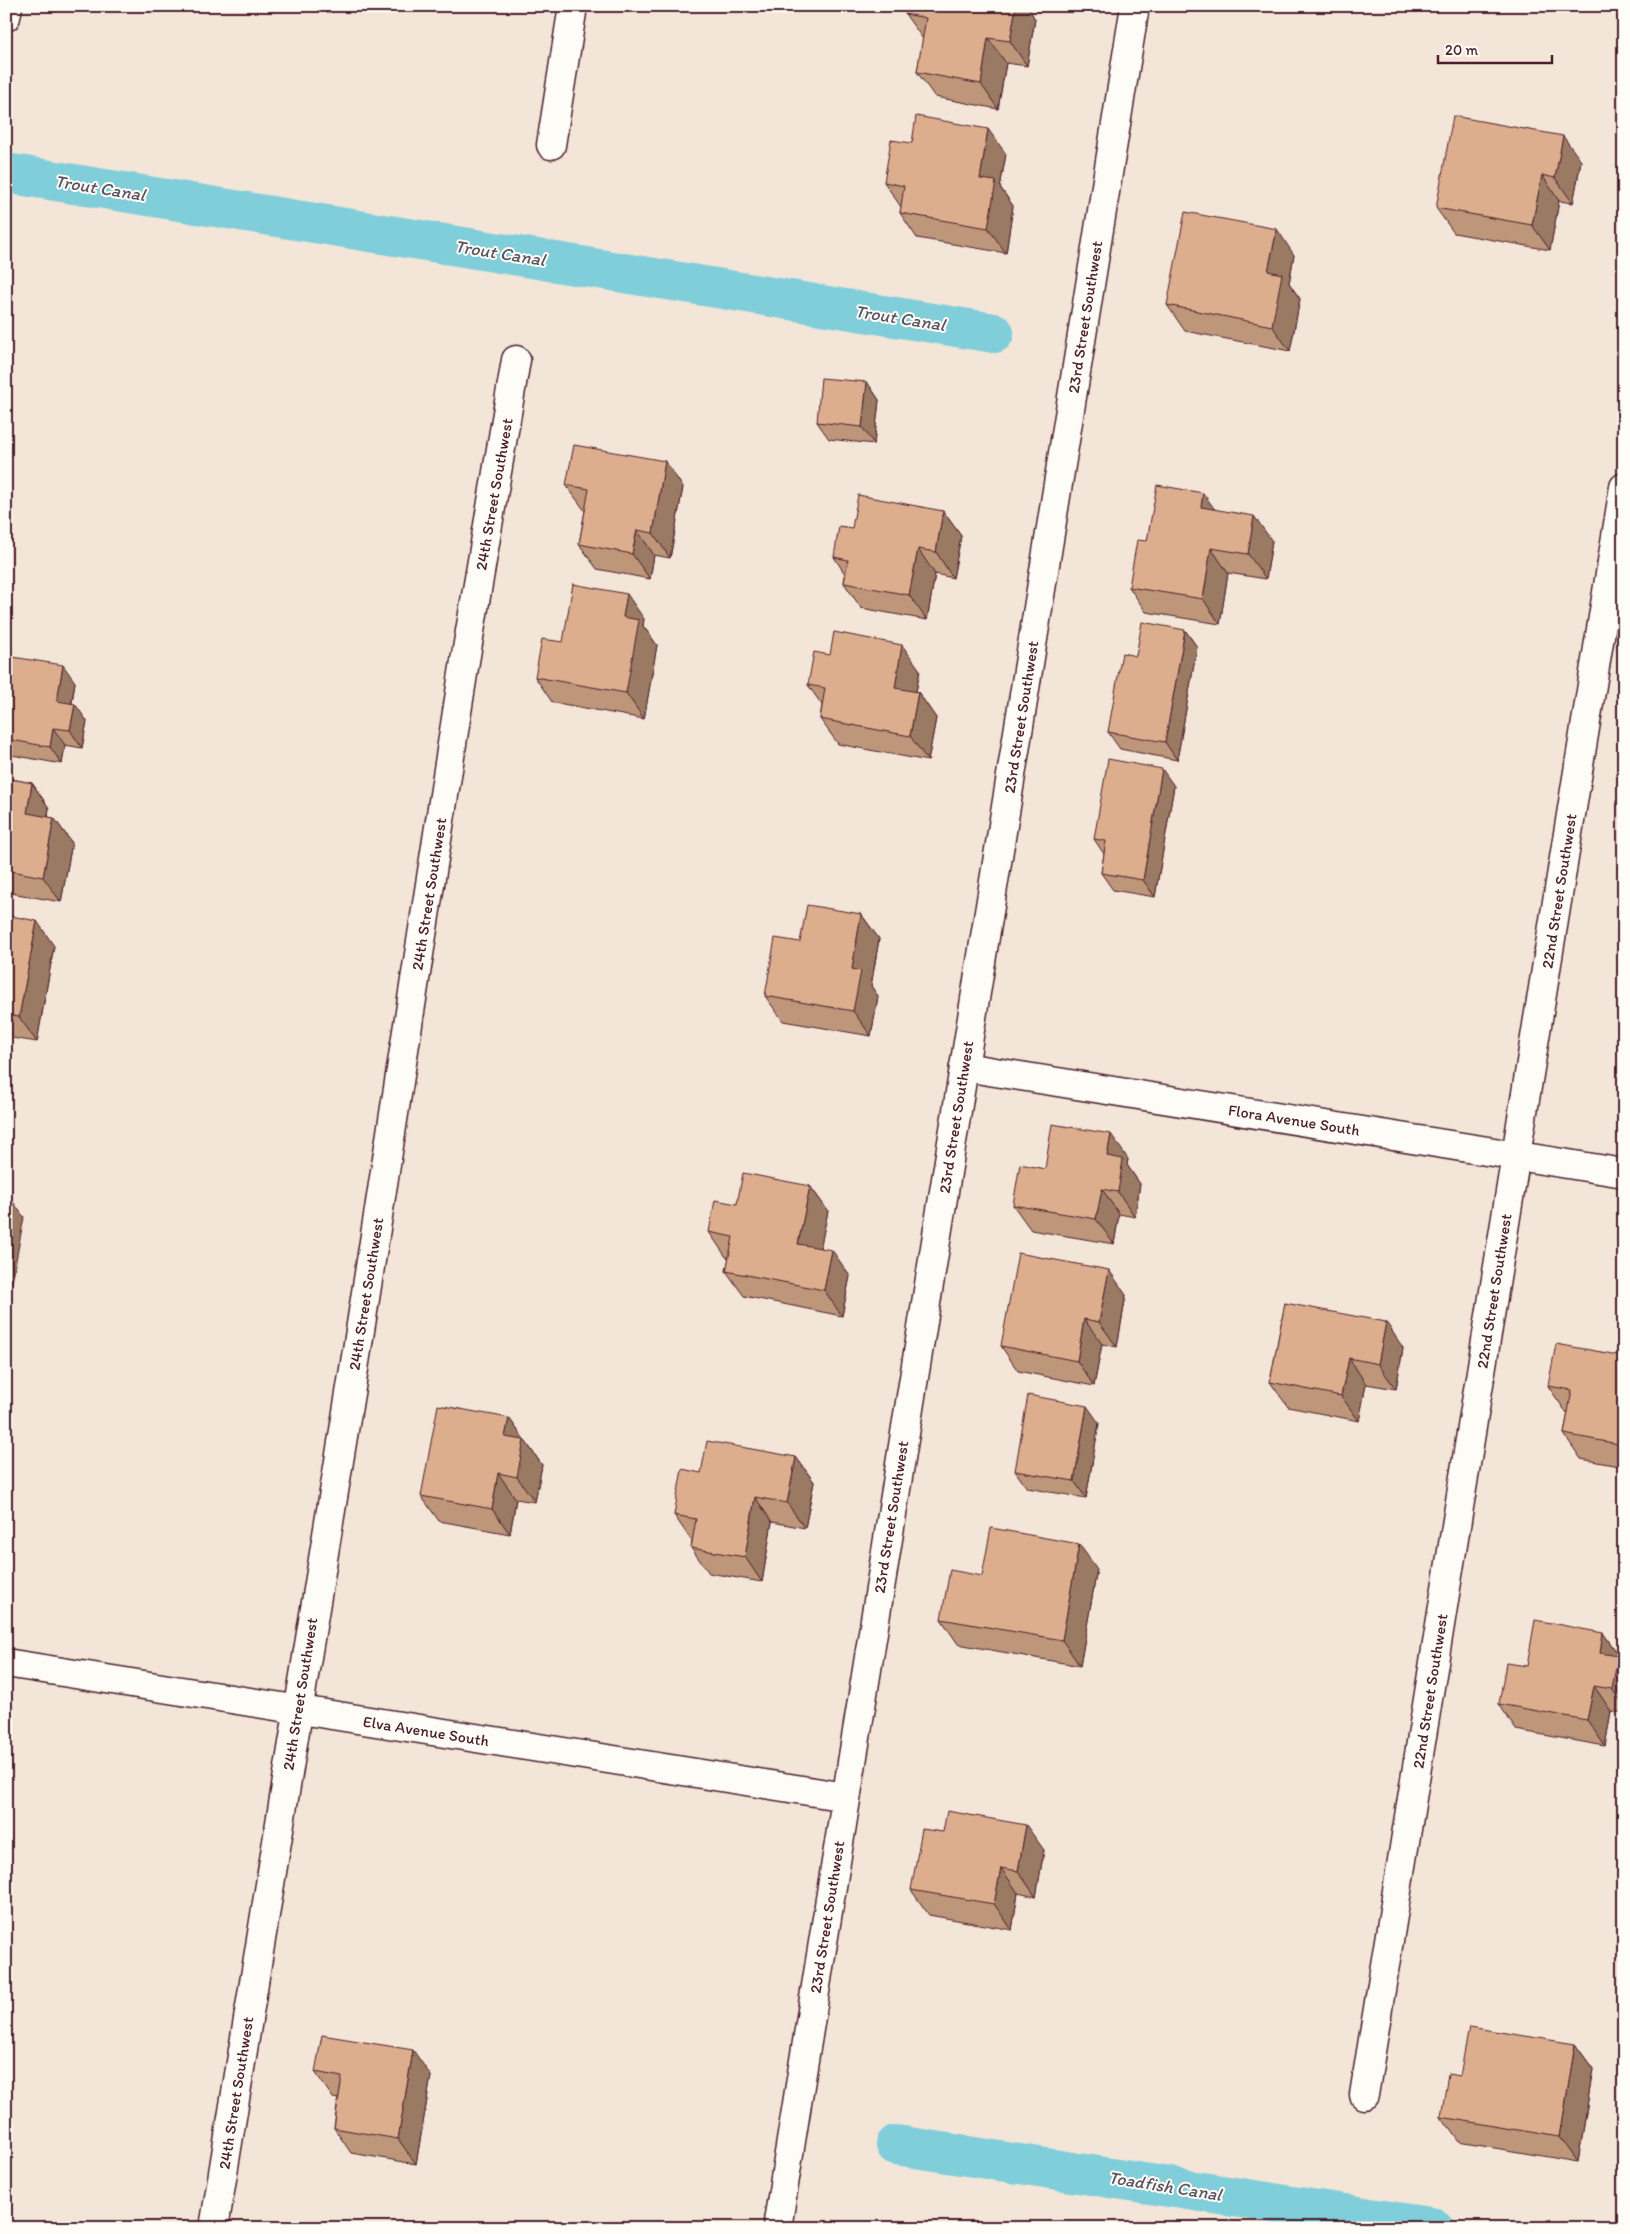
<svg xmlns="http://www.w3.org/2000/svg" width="1630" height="2234" font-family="Itim,sans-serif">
<rect width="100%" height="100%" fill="#f3e5d8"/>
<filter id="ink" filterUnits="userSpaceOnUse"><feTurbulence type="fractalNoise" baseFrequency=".02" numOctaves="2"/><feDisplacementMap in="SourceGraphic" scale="10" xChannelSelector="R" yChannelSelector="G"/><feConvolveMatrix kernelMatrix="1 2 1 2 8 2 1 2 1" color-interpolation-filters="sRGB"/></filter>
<g filter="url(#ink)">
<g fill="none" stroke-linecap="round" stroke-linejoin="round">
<g stroke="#7fceda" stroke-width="40">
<path d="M 6,173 L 994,333"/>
<path d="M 896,2145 L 1435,2228"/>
</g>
<defs>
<g id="minor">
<path d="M 6,17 L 8,6"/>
<path d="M 551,145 L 573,6"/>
<path d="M 964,1067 L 1624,1173"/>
<path d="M 6,1663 L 846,1797"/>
<path d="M 1364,2095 L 1624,487"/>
<path d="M 214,2228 L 354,1369 L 465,661 L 516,360"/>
<path d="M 777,2228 L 1135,6"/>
</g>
</defs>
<use href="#minor" stroke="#4a1f2b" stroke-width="31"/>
<use href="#minor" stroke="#fdfcf7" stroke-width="28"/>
</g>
<g fill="#be967a" stroke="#4a1f2b">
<path d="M 1016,6 L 1027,6 L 1035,19 L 1027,66 L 1006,63 L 998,109 L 935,97 L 917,72 L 923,39 L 905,14 Z"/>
<path d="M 912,143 L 1006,154 L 1000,187 L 1013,206 L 1006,253 L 917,238 L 900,213 L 901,207 L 884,182 Z"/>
<path d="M 1581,161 L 1573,203 L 1559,201 L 1550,250 L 1454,233 L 1436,208 Z"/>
<path d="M 1294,255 L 1289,283 L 1300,299 L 1290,351 L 1185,331 L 1167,305 Z"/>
<path d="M 867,382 L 879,400 L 874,444 L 829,439 L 817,422 Z"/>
<path d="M 566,485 L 683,487 L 670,558 L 654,555 L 650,579 L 597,569 L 579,544 L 585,511 Z"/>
<path d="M 1215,509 L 1272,541 L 1266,579 L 1228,573 L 1220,624 L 1146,612 L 1129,587 L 1147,541 Z"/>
<path d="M 943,511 L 961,536 L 953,578 L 935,574 L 927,620 L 861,608 L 844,583 L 845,574 L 834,557 L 852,528 Z"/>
<path d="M 644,619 L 643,626 L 657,645 L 644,719 L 552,702 L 535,677 L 563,642 Z"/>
<path d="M 1185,630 L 1197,647 L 1177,760 L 1120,749 L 1108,732 L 1136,656 Z"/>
<path d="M 6,656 L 75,682 L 72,703 L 87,721 L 82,748 L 65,745 L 62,764 L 6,754 Z"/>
<path d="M 920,670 L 916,692 L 918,692 L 936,718 L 928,761 L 838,744 L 820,719 L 822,705 L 808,685 Z"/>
<path d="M 6,778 L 32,783 L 49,808 L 48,817 L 54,818 L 72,843 L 61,902 L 6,892 Z"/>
<path d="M 1174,786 L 1155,897 L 1113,890 L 1101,873 L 1104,854 L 1094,839 Z"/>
<path d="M 861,914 L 879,939 L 871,986 L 878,996 L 871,1036 L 783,1021 L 765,996 L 800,942 Z"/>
<path d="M 6,915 L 54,946 L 37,1042 L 6,1037 Z"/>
<path d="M 1128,1159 L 1127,1165 L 1140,1184 L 1135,1217 L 1119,1214 L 1114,1244 L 1031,1230 L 1013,1205 L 1045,1169 Z"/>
<path d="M 810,1186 L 828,1211 L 820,1248 L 850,1276 L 842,1316 L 744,1296 L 726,1271 L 729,1258 L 726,1257 L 709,1232 L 737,1204 Z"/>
<path d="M 1126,1295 L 1117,1347 L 1102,1344 L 1094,1386 L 1018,1371 L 1001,1346 Z"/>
<path d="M 1285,1303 L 1403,1348 L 1396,1389 L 1366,1384 L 1359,1421 L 1288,1407 L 1270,1382 Z"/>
<path d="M 1624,1356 L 1624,1467 L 1581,1459 L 1564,1434 L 1568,1412 L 1566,1412 L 1548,1386 Z"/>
<path d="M 509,1418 L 542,1465 L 535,1502 L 516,1499 L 510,1534 L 439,1521 L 421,1496 Z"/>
<path d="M 1099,1423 L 1086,1498 L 1027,1488 L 1015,1471 Z"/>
<path d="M 796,1457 L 814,1482 L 805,1528 L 772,1522 L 762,1582 L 709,1573 L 691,1548 L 692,1541 L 691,1540 L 674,1515 L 701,1473 Z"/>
<path d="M 1097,1569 L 1080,1666 L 958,1644 L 941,1619 L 982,1576 Z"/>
<path d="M 1603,1633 L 1621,1658 L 1620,1659 L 1624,1664 L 1624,1713 L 1611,1711 L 1605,1746 L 1516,1730 L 1499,1704 L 1527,1666 Z"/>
<path d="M 1044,1850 L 1036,1897 L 1018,1893 L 1012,1930 L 929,1915 L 911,1890 Z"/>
<path d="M 1575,2044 L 1593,2069 L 1578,2162 L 1459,2142 L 1441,2117 L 1460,2076 Z"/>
<path d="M 315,2072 L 431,2076 L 416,2164 L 351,2153 L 334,2128 L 338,2099 L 333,2098 Z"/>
</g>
<g fill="#9b7a63" stroke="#4a1f2b">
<path d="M 1016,6 L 1027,6 L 1035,19 L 1027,66 L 1010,41 Z"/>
<path d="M 988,38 L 1006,63 L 998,109 L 981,84 Z"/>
<path d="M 988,129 L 1006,154 L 1000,187 L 1013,206 L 1006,253 L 988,228 L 980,179 Z"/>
<path d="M 1563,136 L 1581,161 L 1573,203 L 1555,178 Z"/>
<path d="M 1542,175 L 1559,201 L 1550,250 L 1532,225 Z"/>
<path d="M 1277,229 L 1294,255 L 1289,283 L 1300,299 L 1290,351 L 1272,326 L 1268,271 Z"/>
<path d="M 867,382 L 879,400 L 874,444 L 862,427 Z"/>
<path d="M 665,461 L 683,487 L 670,558 L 653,533 Z"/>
<path d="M 1203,493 L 1221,518 L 1201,507 Z"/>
<path d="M 943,511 L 961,536 L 953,578 L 936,552 Z"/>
<path d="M 1254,516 L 1272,541 L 1266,579 L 1248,554 Z"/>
<path d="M 637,530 L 654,555 L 650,579 L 632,554 Z"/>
<path d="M 1211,548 L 1228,573 L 1220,624 L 1203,599 Z"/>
<path d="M 918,549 L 935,574 L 927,620 L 909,595 Z"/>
<path d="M 627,594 L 644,619 L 643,626 L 657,645 L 644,719 L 626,693 L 623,617 Z"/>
<path d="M 1185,630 L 1197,647 L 1177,760 L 1165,742 Z"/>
<path d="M 902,645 L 920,670 L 912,713 L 895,688 Z"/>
<path d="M 63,665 L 75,682 L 69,718 L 57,701 Z"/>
<path d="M 918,692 L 936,718 L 928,761 L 910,736 Z"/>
<path d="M 75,704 L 87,721 L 82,748 L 70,730 Z"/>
<path d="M 53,728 L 65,745 L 62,764 L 50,747 Z"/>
<path d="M 1162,769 L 1174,786 L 1155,897 L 1143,880 Z"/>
<path d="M 32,783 L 49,808 L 44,838 L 27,813 Z"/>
<path d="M 54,818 L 72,843 L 61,902 L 43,877 Z"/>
<path d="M 861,914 L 879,939 L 871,986 L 878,996 L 871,1036 L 853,1011 L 852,969 Z"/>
<path d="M 37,921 L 54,946 L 37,1042 L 19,1017 Z"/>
<path d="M 1111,1134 L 1128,1159 L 1127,1165 L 1140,1184 L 1135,1217 L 1118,1192 L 1107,1156 Z"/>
<path d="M 810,1186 L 828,1211 L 816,1269 L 798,1244 Z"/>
<path d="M 1102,1189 L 1119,1214 L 1114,1244 L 1096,1219 Z"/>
<path d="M 6,1192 L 24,1217 L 6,1315 Z"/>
<path d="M 832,1250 L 850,1276 L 842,1316 L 824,1290 Z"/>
<path d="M 1109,1270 L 1126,1295 L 1117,1347 L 1099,1322 Z"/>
<path d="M 1084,1319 L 1102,1344 L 1094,1386 L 1077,1361 Z"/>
<path d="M 1386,1322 L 1403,1348 L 1396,1389 L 1378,1364 Z"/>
<path d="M 1349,1358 L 1366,1384 L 1359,1421 L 1341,1396 Z"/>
<path d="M 1087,1406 L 1099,1423 L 1086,1498 L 1074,1481 Z"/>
<path d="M 509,1418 L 542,1465 L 535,1502 L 517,1477 L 505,1437 Z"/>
<path d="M 796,1457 L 814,1482 L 805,1528 L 787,1503 Z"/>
<path d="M 498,1473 L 516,1499 L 510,1534 L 492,1509 Z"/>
<path d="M 755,1497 L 772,1522 L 762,1582 L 745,1557 Z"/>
<path d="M 1079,1544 L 1097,1569 L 1080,1666 L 1062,1640 Z"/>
<path d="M 1603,1633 L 1621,1658 L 1620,1659 L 1624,1664 L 1624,1706 L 1612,1689 L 1600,1653 Z"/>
<path d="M 1594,1686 L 1611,1711 L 1605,1746 L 1587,1720 Z"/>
<path d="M 1026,1825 L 1044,1850 L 1036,1897 L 1018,1871 Z"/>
<path d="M 1001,1868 L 1018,1893 L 1012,1930 L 994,1904 Z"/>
<path d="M 1575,2044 L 1593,2069 L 1578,2162 L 1560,2137 Z"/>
<path d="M 413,2050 L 431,2076 L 416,2164 L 398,2139 Z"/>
</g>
<g fill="#ddae8e" stroke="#4a1f2b">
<path d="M 907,6 L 1016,6 L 1010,41 L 988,38 L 981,84 L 917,72 L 926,18 L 905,14 Z"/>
<path d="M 916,116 L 988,129 L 980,179 L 996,181 L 988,228 L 900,213 L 904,186 L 884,182 L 891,140 L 912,143 Z"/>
<path d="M 1453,116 L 1563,136 L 1555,178 L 1542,175 L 1532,225 L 1436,208 Z"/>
<path d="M 1185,212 L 1277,229 L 1268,271 L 1282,274 L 1272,326 L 1167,305 Z"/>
<path d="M 821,378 L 867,382 L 862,427 L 817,422 Z"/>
<path d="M 574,445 L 665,461 L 653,533 L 637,530 L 632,554 L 579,544 L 589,489 L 566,485 Z"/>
<path d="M 1157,485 L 1203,493 L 1201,507 L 1254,516 L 1248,554 L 1211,548 L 1203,599 L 1129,587 L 1137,540 L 1147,541 Z"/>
<path d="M 858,495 L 943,511 L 936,552 L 918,549 L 909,595 L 844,583 L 848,560 L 834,557 L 839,526 L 852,528 Z"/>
<path d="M 573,584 L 627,594 L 623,617 L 639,620 L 626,693 L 535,677 L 542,639 L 563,642 Z"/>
<path d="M 1142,622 L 1185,630 L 1165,742 L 1108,732 L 1122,653 L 1136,656 Z"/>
<path d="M 834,632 L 902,645 L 895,688 L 918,692 L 910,736 L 820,719 L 825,688 L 808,685 L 814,652 L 830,655 Z"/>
<path d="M 6,656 L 63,665 L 57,701 L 75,704 L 70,730 L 53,728 L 50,747 L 6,739 Z"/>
<path d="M 1108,759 L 1162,769 L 1143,880 L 1101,873 L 1106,841 L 1094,839 Z"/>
<path d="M 6,778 L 32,783 L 27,813 L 54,818 L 43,877 L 6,870 Z"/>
<path d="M 807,905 L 861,914 L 852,969 L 861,971 L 853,1011 L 765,996 L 775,938 L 800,942 Z"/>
<path d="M 6,915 L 37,921 L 19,1017 L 6,1015 Z"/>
<path d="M 1052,1124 L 1111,1134 L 1107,1156 L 1123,1159 L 1118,1192 L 1102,1189 L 1096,1219 L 1013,1205 L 1020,1164 L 1045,1169 Z"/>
<path d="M 743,1173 L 810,1186 L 798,1244 L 832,1250 L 824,1290 L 726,1271 L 733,1237 L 709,1232 L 715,1200 L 737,1204 Z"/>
<path d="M 1018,1253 L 1109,1270 L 1099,1322 L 1084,1319 L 1077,1361 L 1001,1346 Z"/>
<path d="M 1285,1303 L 1386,1322 L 1378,1364 L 1349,1358 L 1341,1396 L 1270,1382 Z"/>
<path d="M 1556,1344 L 1624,1356 L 1624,1445 L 1564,1434 L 1572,1390 L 1548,1386 Z"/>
<path d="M 1028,1395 L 1087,1406 L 1074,1481 L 1015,1471 Z"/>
<path d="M 438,1405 L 509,1418 L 505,1437 L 524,1440 L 517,1477 L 498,1473 L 492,1509 L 421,1496 Z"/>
<path d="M 707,1441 L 796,1457 L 787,1503 L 755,1497 L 745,1557 L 691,1548 L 696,1519 L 674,1515 L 682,1469 L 701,1473 Z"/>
<path d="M 991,1528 L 1079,1544 L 1062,1640 L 941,1619 L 950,1570 L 982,1576 Z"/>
<path d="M 1535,1620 L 1603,1633 L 1600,1653 L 1618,1656 L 1612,1689 L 1594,1686 L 1587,1720 L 1499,1704 L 1506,1663 L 1527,1666 Z"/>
<path d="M 947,1811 L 1026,1825 L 1018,1871 L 1001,1868 L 994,1904 L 911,1890 L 922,1829 L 943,1832 Z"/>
<path d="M 1469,2027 L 1575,2044 L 1560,2137 L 1441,2117 L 1448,2074 L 1460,2076 Z"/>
<path d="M 322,2035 L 413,2050 L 398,2139 L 334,2128 L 342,2077 L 315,2072 Z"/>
</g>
</g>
<g text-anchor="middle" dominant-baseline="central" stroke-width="4" stroke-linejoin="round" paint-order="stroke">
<g font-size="16" fill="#4a1f2b" stroke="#fdfcf7">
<text transform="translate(1085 317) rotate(-81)">23rd Street Southwest</text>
<text transform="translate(494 494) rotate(-80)">24th Street Southwest</text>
<text transform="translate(1021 717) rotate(-81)">23rd Street Southwest</text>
<text transform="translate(1559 891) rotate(-81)">22nd Street Southwest</text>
<text transform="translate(429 894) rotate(-81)">24th Street Southwest</text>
<text transform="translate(956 1117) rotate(-81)">23rd Street Southwest</text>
<text transform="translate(1294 1120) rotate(9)">Flora Avenue South</text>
<text transform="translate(1494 1291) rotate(-81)">22nd Street Southwest</text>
<text transform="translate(366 1294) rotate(-81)">24th Street Southwest</text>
<text transform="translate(891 1517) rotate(-81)">23rd Street Southwest</text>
<text transform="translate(1430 1691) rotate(-81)">22nd Street Southwest</text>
<text transform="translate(300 1694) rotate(-81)">24th Street Southwest</text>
<text transform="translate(426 1731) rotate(9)">Elva Avenue South</text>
<text transform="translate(827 1917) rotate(-81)">23rd Street Southwest</text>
<text transform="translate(236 2093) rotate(-81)">24th Street Southwest</text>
</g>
<g font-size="18" font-style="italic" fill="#5a5460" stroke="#fdfcf7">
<text transform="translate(100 188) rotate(9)">Trout Canal</text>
<text transform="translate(500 253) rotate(9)">Trout Canal</text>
<text transform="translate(900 318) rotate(9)">Trout Canal</text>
<text transform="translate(1165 2186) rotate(9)">Toadfish Canal</text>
</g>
</g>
<rect width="1630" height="2234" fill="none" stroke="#fdfcf7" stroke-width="25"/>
<rect x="12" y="12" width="1605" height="2209" fill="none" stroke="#4a1f2b" stroke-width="2" filter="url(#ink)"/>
<path d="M1438 55v8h114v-8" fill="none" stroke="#4a1f2b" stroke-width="2.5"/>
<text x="1445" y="55" font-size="15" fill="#4a1f2b" stroke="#fdfcf7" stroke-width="4" paint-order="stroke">20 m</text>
</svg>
